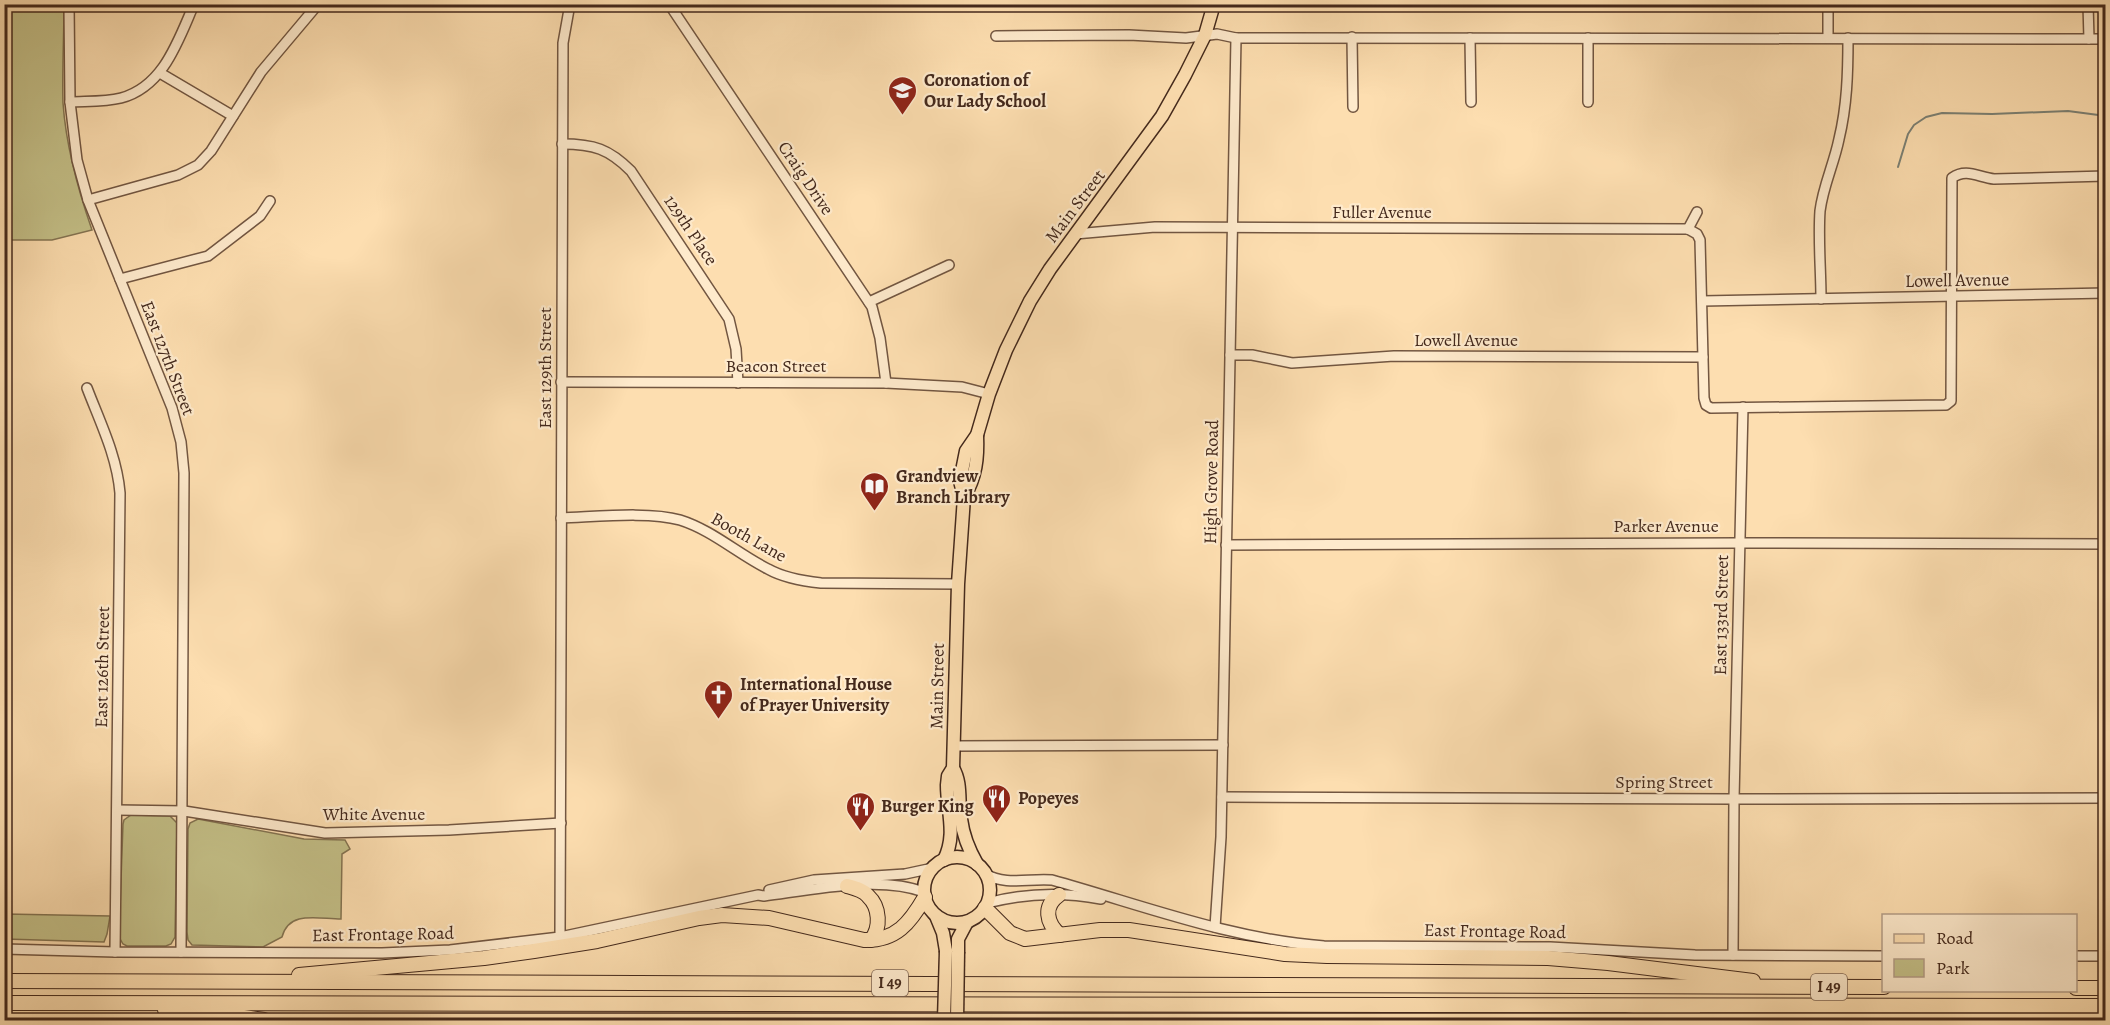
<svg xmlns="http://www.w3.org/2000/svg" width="2110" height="1025" font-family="Alegreya,serif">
<rect width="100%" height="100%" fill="#fddeb0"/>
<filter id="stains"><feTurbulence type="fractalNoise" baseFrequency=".00333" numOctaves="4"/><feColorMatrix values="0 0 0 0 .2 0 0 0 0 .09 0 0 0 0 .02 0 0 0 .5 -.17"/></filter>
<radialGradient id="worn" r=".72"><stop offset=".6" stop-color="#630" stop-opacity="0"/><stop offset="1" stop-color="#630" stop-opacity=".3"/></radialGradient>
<g fill="#c4c088" stroke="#847452" stroke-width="1.5">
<path d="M 5,4 L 64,5 C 64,37 62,70 63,103 C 66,146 78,190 92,230 L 52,240 L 5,240 Z"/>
<path d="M 131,815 L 170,816 L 177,823 L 175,937 L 171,944 L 166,946 L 127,946 L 123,944 L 119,937 L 123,824 L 124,820 Z"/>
<path d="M 198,819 L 304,839 L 345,840 L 350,849 L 342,854 L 341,919 C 318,919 289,910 282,937 L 263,947 L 192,945 L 188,940 L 187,932 L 188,829 L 190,823 Z"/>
<path d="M 5,914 L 110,916 L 107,934 L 104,942 L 5,939 Z"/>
</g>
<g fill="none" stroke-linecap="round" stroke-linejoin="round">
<path stroke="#7b8175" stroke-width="2" d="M 1898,167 L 1908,134 L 1914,125 L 1926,117 L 1942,113 L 1992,114 L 2068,111 L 2106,116"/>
<defs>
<g id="minor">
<path d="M 69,4 L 70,102 L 77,160 L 88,200 L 172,408 L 181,442 L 184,473 L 181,952"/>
<path d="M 669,4 L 872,307 L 880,338 L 886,383"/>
<path d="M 2088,4 L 2089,39"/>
<path d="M 996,36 L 1129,35 L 1186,38 L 1217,34 L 1236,38 L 2106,39"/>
<path d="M 1352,37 L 1353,107"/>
<path d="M 1470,38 L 1471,102"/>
<path d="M 1828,38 L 1828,4"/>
<path d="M 160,73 L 233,116"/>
<path d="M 70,102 C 86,101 105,102 121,98 C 162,87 177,44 192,9"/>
<path d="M 1588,102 L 1588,38"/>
<path d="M 562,144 C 594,144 609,149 631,171 L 729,319 L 736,349 L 738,383"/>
<path d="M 88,200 L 178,175 L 198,165 L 211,151 L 261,72 L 314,9"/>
<path d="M 1688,229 L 1697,234 L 1700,240 L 1704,398 L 1706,405 L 1711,408 L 1946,405 L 1951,401 L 1952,178 C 1966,168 1978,177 1994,179 L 2106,176"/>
<path d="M 1688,229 L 1697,212"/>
<path d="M 1075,234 L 1155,227 L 1688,229"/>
<path d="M 120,279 L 208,256 L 260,216 L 270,201"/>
<path d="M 1821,299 C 1821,270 1818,240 1820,211 C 1823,186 1834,164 1839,139 C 1847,106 1848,73 1848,38"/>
<path d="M 1702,301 L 2106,293"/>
<path d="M 869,302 L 949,265"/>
<path d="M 1230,355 L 1252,355 L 1292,363 L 1394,356 L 1703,357"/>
<path d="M 561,382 L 886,383 L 962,387 L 989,394"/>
<path d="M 87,388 C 100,422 117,456 120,493 L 115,952"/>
<path d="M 561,518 C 594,517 649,511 680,520 C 712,530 738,554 768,569 C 784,578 802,581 821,583 L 958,584"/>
<path d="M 1226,545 L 1739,543 L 2106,544"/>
<path d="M 954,746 L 1223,745"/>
<path d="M 1222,797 L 1734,799 L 2106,798"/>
<path d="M 117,810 L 184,811 L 325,833 L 449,830 L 561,823"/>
<path d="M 985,874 C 1007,886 1028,878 1052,880 C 1142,905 1230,939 1324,946 L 1550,947 L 1695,955 L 1884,956"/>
<path d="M 769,890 L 814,880 L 905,874 L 933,868"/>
<path d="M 987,903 C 1025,893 1062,892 1101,899"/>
<path d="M 1215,927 L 1221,837 L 1236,38"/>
<path d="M 560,937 L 563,43 L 570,4"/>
<path d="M 4,949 L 115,952 L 382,953 L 450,950 L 560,937 L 758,895 L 764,896 C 810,890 880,875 924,892"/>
<path d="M 1733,955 L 1734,799 L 1743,407"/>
<path d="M 2076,956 L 2106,956"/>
</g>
<g id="major">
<path d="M 964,497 C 976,477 978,458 977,435"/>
<path d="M 953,768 C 962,783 958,802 961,819 C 963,835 969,850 977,864"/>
<circle cx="957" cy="890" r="33"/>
<path d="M 944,860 C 957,834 947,812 947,785 L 948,776 L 953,768 L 958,584 L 964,497 L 960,481 L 966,451 L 977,435 L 989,394 L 1006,350 L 1030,301 L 1050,269 L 1162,116 L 1185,75 L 1205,35 L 1214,4"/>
<path d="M 936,916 L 943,933 L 946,951"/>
<path d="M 958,952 L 958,939 L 967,922"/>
</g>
<g id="highway">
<path d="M 847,886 C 854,888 863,890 868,896 C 880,907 881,928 871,940"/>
<path d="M 1059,895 C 1043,906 1046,923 1060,935"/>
<path d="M 985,908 L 1010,933 L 1025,939 L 1100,930 L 1129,930 L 1285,954 L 1327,956 L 1548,958 L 1608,963 L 1753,981"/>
<path d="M 299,975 L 484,958 L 534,951 L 597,941 L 699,918 L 722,915 L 769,918 L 864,940 C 896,941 910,923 925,897"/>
<path d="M 4,981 L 1884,987"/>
<path d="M 2076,988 L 2106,988"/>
<path d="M 4,1003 L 2106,1006"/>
<path d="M 165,1010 L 217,1013 L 264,1020"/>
<path d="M 1626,1020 L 1693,1012"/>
</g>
</defs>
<use href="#minor" stroke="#725641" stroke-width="12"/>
<use href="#major" stroke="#44291c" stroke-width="15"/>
<use href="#highway" stroke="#44291c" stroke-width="16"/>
<use href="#minor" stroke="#feeacc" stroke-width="9"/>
<use href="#major" stroke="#fddeb0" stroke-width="12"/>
<use href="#highway" stroke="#fddeb0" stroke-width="14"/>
<defs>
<g id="major-bridge">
<path d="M 944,1020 L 946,951"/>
<path d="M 957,1020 L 958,952"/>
</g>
</defs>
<use href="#major-bridge" stroke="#44291c" stroke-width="15" stroke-linecap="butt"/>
<use href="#major-bridge" stroke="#fddeb0" stroke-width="12"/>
</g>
<defs>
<symbol id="school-pin" viewBox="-11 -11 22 30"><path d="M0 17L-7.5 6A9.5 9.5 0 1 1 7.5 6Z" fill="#8f2418" stroke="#feeacc"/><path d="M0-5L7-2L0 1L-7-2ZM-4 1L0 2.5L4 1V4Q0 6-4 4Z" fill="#fff"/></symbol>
<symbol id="library-pin" viewBox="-11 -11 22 30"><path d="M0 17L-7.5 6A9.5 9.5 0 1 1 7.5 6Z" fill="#8f2418" stroke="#feeacc"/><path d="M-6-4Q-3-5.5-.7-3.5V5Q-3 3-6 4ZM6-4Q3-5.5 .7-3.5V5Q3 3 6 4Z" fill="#fff"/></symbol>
<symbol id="church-pin" viewBox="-11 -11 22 30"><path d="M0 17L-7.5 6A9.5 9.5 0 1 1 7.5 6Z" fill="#8f2418" stroke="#feeacc"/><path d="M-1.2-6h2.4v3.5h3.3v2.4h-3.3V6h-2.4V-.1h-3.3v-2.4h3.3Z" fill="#fff"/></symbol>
<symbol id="restaurant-pin" viewBox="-11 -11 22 30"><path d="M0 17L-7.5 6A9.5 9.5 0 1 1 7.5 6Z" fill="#8f2418" stroke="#feeacc"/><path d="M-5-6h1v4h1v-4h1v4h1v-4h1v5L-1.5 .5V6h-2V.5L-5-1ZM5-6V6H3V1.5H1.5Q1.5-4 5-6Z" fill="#fff"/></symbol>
</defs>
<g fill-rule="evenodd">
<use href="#school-pin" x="886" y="74" width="33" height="45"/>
<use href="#library-pin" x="858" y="470" width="33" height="45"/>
<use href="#church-pin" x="702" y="678" width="33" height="45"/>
<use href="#restaurant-pin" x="980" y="782" width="33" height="45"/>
<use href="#restaurant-pin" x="844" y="790" width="33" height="45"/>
</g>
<g text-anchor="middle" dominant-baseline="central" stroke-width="4.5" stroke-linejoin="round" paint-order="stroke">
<g fill="#feeacc" stroke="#7c6351" stroke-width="1.5">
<rect x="872" y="970" width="36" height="26" rx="4.5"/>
<rect x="1811" y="974" width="36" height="26" rx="4.5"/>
</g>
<g font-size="16" font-weight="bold" fill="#44291c">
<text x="890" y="983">I 49</text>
<text x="1829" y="987">I 49</text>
</g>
<g font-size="18" font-weight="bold" fill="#44291c" stroke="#feeacc" text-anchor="start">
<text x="924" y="80">Coronation of<tspan x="924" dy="21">Our Lady School</tspan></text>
<text x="896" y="476">Grandview<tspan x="896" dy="21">Branch Library</tspan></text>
<text x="740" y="684">International House<tspan x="740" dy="21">of Prayer University</tspan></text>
<text x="1018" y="798">Popeyes</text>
<text x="881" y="806">Burger King</text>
</g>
<g font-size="18" fill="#44291c" stroke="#feeacc">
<text transform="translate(806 178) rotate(56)">Craig Drive</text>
<text transform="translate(1075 206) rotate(-53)">Main Street</text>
<text x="1382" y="212">Fuller Avenue</text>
<text transform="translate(691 230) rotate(56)">129th Place</text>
<text transform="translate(1957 280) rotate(-1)">Lowell Avenue</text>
<text x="1466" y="340">Lowell Avenue</text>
<text transform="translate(168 358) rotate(69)">East 127th Street</text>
<text x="776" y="366">Beacon Street</text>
<text transform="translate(545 368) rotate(-90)">East 129th Street</text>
<text transform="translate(1211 482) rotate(-89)">High Grove Road</text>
<text x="1666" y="526">Parker Avenue</text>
<text transform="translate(749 537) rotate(29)">Booth Lane</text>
<text transform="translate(1721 615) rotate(-89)">East 133rd Street</text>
<text transform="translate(102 667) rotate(-89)">East 126th Street</text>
<text transform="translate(937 686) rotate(-89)">Main Street</text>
<text x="1664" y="782">Spring Street</text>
<text x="374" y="814">White Avenue</text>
<text transform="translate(1495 931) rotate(1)">East Frontage Road</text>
<text transform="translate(383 934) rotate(-1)">East Frontage Road</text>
</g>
</g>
<rect width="2110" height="1025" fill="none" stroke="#fddeb0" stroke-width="24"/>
<rect x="6" y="6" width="2098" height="1013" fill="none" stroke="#44291c" stroke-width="3"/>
<rect x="12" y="12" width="2086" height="1001" fill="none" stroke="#44291c" stroke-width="1.5"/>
<rect x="1882" y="914" width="195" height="78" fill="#feeacc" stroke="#b49d86" stroke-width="1.5"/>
<rect x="1894" y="934" width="30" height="9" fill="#fddeb0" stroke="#b49d86" stroke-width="1.5"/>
<text x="1936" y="944" font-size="18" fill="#44291c">Road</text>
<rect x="1894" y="959" width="30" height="18" fill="#c4c088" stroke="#b49d86" stroke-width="1.5"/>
<text x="1936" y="974" font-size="18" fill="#44291c">Park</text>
<rect width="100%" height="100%" filter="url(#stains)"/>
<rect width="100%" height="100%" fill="url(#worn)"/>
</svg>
